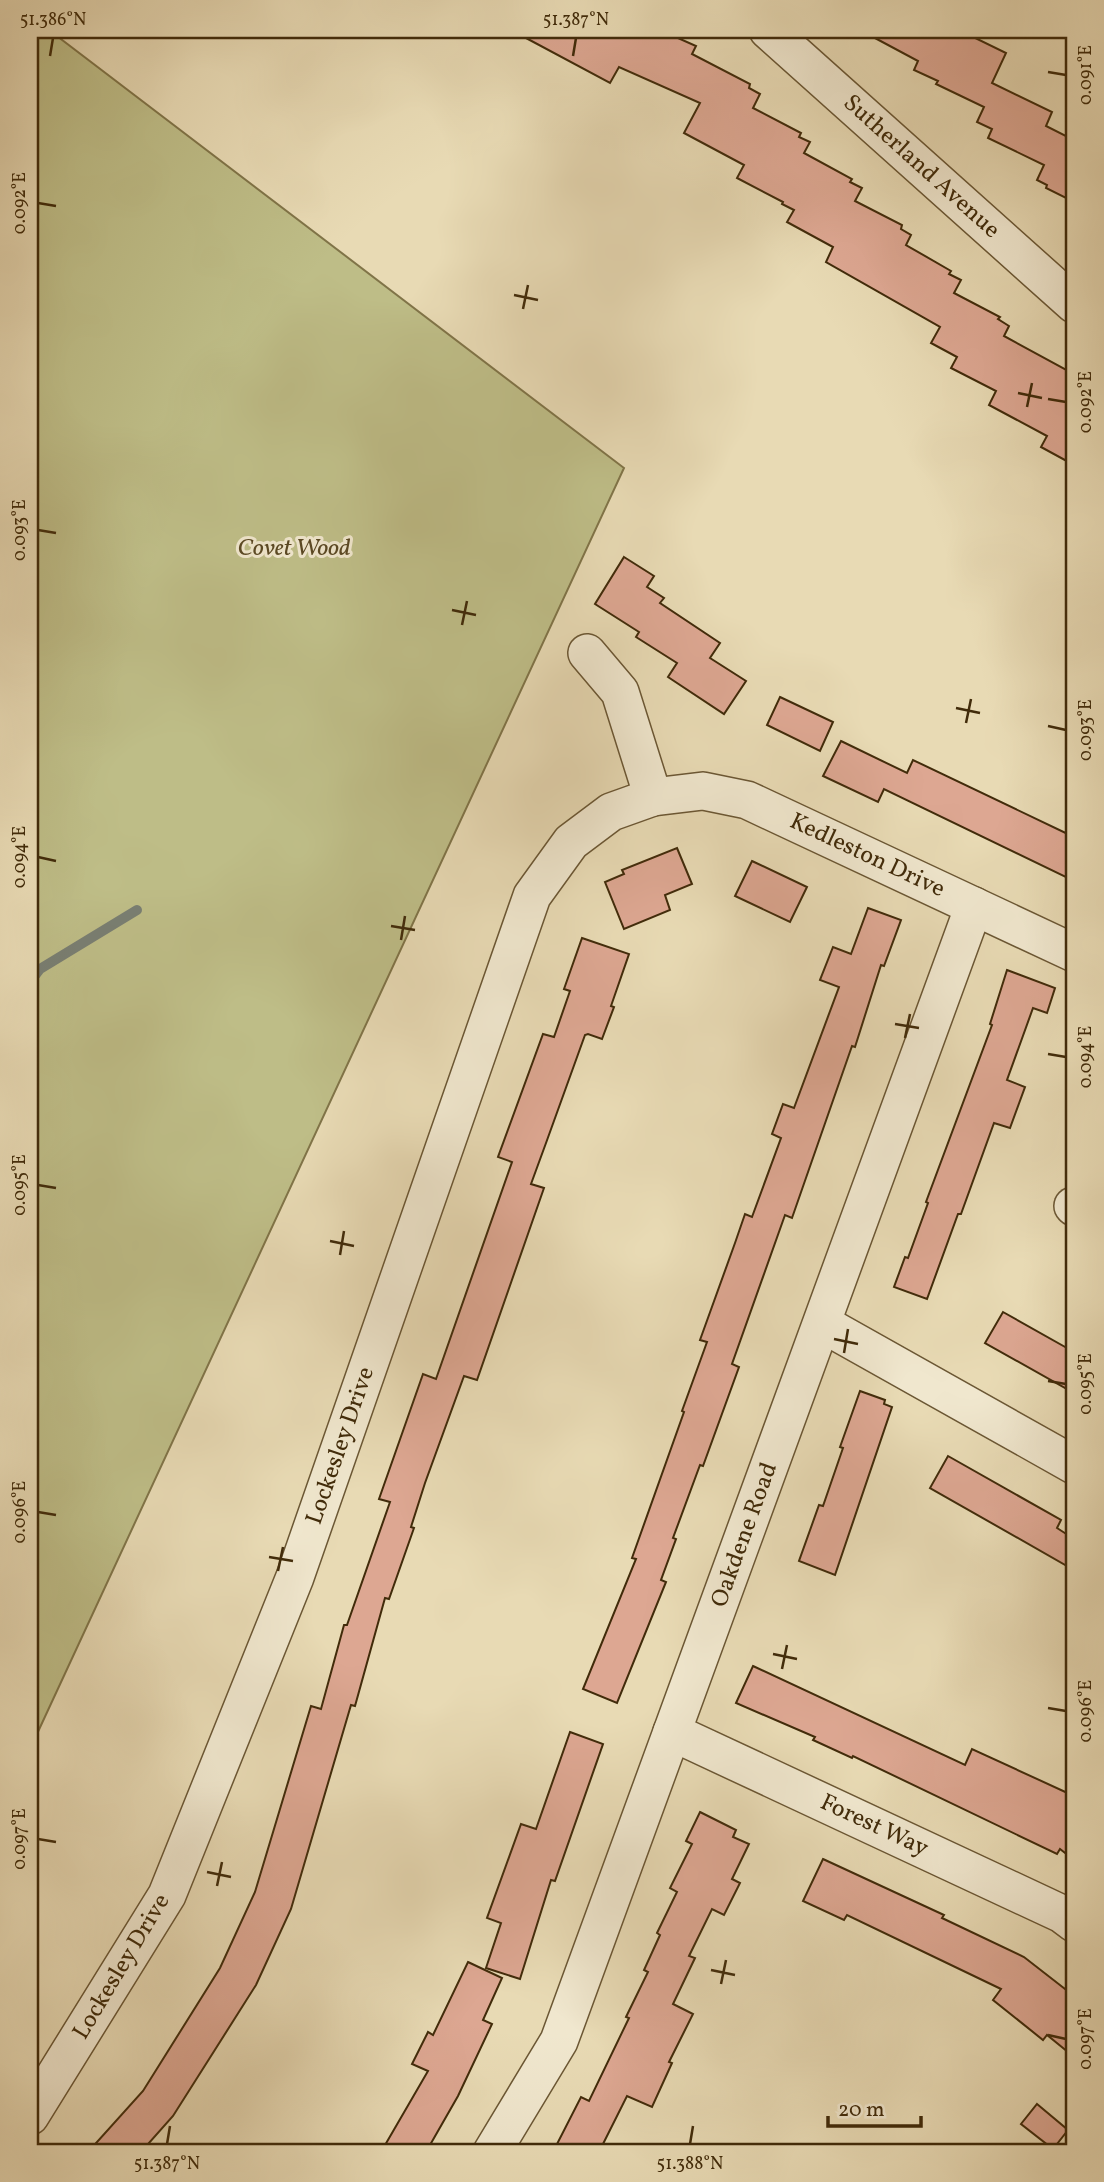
<svg xmlns="http://www.w3.org/2000/svg" width="1104" height="2182" font-family="Vollkorn,serif">
<rect width="100%" height="100%" fill="#e8dab4"/>
<filter id="stains"><feTurbulence type="fractalNoise" baseFrequency=".00286" numOctaves="4"/><feColorMatrix values="0 0 0 0 .2 0 0 0 0 .09 0 0 0 0 .02 0 0 0 .5 -.17"/></filter>
<radialGradient id="worn" r=".72"><stop offset=".6" stop-color="#630" stop-opacity="0"/><stop offset="1" stop-color="#630" stop-opacity=".3"/></radialGradient>
<path fill="#bebd87" stroke="#807448" stroke-width="2" d="M 30,30 L 49,30 L 624,468 L 30,1749 Z"/>
<g fill="none" stroke-linecap="round" stroke-linejoin="round">
<path stroke="#797f73" stroke-width="10" d="M 30,982 L 40,969 L 137,910"/>
</g>
<g fill="#dda792" stroke="#412b0a" stroke-width="2">
<path d="M 511,30 L 660,30 L 696,46 L 692,54 L 750,84 L 749,88 L 760,94 L 753,108 L 801,133 L 799,137 L 810,142 L 804,153 L 852,179 L 850,182 L 862,188 L 855,201 L 902,225 L 901,229 L 911,235 L 906,245 L 951,271 L 949,274 L 961,280 L 954,293 L 1000,317 L 998,319 L 1009,326 L 1004,336 L 1074,374 L 1074,465 L 1041,447 L 1047,436 L 989,405 L 996,391 L 951,368 L 957,357 L 931,343 L 940,327 L 826,262 L 833,247 L 787,222 L 794,210 L 782,204 L 783,202 L 737,178 L 744,165 L 684,133 L 700,103 L 619,67 L 610,83 Z"/>
<path d="M 860,30 L 959,30 L 1006,53 L 992,83 L 1052,112 L 1046,126 L 1074,140 L 1074,202 L 1046,188 L 1047,185 L 1037,180 L 1044,165 L 988,138 L 992,129 L 977,122 L 984,107 L 936,84 L 938,81 L 914,70 L 918,61 Z"/>
<path d="M 624,557 L 654,576 L 647,587 L 664,598 L 660,603 L 720,643 L 710,658 L 746,681 L 724,714 L 668,677 L 677,663 L 636,637 L 639,632 L 595,604 Z"/>
<path d="M 780,697 L 833,722 L 820,751 L 767,725 Z"/>
<path d="M 841,741 L 907,773 L 913,760 L 1074,837 L 1074,881 L 884,789 L 878,802 L 823,776 Z"/>
<path d="M 677,848 L 692,884 L 665,895 L 670,910 L 624,929 L 605,882 L 624,874 L 622,870 Z"/>
<path d="M 752,861 L 807,887 L 790,922 L 735,896 Z"/>
<path d="M 868,908 L 901,920 L 884,966 L 881,965 L 855,1047 L 852,1046 L 792,1218 L 785,1215 L 732,1364 L 739,1367 L 703,1466 L 700,1465 L 673,1538 L 676,1539 L 661,1580 L 666,1582 L 617,1703 L 583,1689 L 636,1559 L 632,1558 L 684,1412 L 682,1411 L 707,1342 L 700,1340 L 735,1243 L 745,1214 L 752,1217 L 781,1138 L 772,1134 L 783,1104 L 794,1108 L 839,987 L 820,980 L 833,947 L 851,954 Z"/>
<path d="M 582,938 L 629,954 L 611,1006 L 614,1007 L 602,1039 L 588,1034 L 585,1035 L 546,1143 L 531,1184 L 544,1188 L 477,1380 L 464,1376 L 425,1483 L 411,1527 L 414,1528 L 389,1599 L 385,1598 L 355,1706 L 351,1705 L 291,1909 L 256,1985 L 173,2116 L 141,2152 L 88,2152 L 143,2091 L 220,1968 L 255,1892 L 311,1706 L 321,1709 L 344,1625 L 347,1625 L 390,1502 L 379,1499 L 423,1374 L 436,1379 L 512,1162 L 498,1157 L 543,1034 L 554,1037 L 570,991 L 564,989 Z"/>
<path d="M 1007,970 L 1055,988 L 1047,1013 L 1033,1008 L 1007,1080 L 1025,1087 L 1010,1128 L 994,1123 L 961,1214 L 958,1214 L 927,1299 L 894,1287 L 905,1257 L 908,1258 L 928,1203 L 926,1202 L 992,1025 L 990,1024 Z"/>
<path d="M 1003,1312 L 1074,1352 L 1074,1393 L 985,1343 Z"/>
<path d="M 860,1391 L 885,1400 L 884,1404 L 892,1407 L 835,1575 L 799,1561 L 819,1505 L 823,1506 L 843,1448 L 840,1447 Z"/>
<path d="M 948,1456 L 1061,1520 L 1057,1528 L 1074,1539 L 1074,1570 L 930,1488 Z"/>
<path d="M 753,1666 L 965,1765 L 972,1749 L 1074,1796 L 1074,1860 L 1060,1849 L 1057,1854 L 853,1756 L 852,1758 L 813,1740 L 815,1737 L 736,1703 Z"/>
<path d="M 570,1732 L 603,1744 L 555,1881 L 551,1880 L 520,1979 L 486,1968 L 501,1923 L 487,1918 L 521,1824 L 536,1829 Z"/>
<path d="M 700,1812 L 736,1830 L 733,1837 L 749,1844 L 732,1879 L 740,1883 L 724,1915 L 712,1909 L 689,1956 L 695,1958 L 673,2004 L 693,2014 L 669,2062 L 672,2063 L 652,2107 L 627,2096 L 599,2152 L 572,2152 L 557,2144 L 581,2097 L 589,2101 L 629,2018 L 626,2017 L 648,1972 L 644,1970 L 660,1935 L 657,1933 L 677,1892 L 670,1888 L 692,1844 L 686,1841 Z"/>
<path d="M 823,1859 L 944,1915 L 942,1918 L 1024,1957 L 1074,1996 L 1074,2057 L 1047,2035 L 1043,2040 L 993,2000 L 1001,1989 L 847,1915 L 844,1920 L 803,1901 Z"/>
<path d="M 468,1962 L 502,1978 L 483,2020 L 492,2024 L 458,2096 L 426,2152 L 381,2152 L 428,2071 L 412,2064 L 428,2032 L 433,2035 Z"/>
<path d="M 1037,2104 L 1068,2130 L 1053,2149 L 1021,2124 Z"/>
</g>
<g fill="none" stroke-linecap="round" stroke-linejoin="round">
<defs>
<g id="minor">
<path d="M 768,30 L 1074,304"/>
<path d="M 587,653 L 620,692 L 653,797"/>
<path d="M 1073,1206 L 1074,1207"/>
<path d="M 823,1324 L 1074,1465"/>
<path d="M 672,1732 L 1062,1914 L 1074,1923"/>
<path d="M 30,2116 L 167,1895 L 295,1577 L 532,896 L 571,842 L 611,812 L 653,797 L 703,791 L 747,800 L 1074,953"/>
<path d="M 492,2152 L 559,2041 L 974,906"/>
</g>
</defs>
<use href="#minor" stroke="#6b5734" stroke-width="40"/>
<use href="#minor" stroke="#f0e7ce" stroke-width="37"/>
</g>
<path fill="none" stroke="#412b0a" stroke-width="2.5" d="M 50,56 L 53,38M 573,56 L 576,38M 1048,72 L 1066,75M 38,203 L 56,206M 514,295 L 538,300M 523,309 L 528,285M 1018,393 L 1042,398M 1048,399 L 1066,402M 1027,407 L 1032,383M 38,530 L 56,533M 452,610 L 476,615M 462,625 L 467,601M 956,708 L 980,713M 966,723 L 971,699M 1048,726 L 1066,730M 38,857 L 56,861M 391,926 L 415,930M 401,940 L 405,916M 895,1024 L 919,1028M 905,1038 L 910,1014M 1048,1054 L 1066,1057M 38,1185 L 56,1188M 330,1241 L 354,1246M 340,1255 L 344,1231M 834,1339 L 858,1344M 844,1353 L 848,1329M 1048,1381 L 1066,1384M 38,1512 L 56,1515M 269,1557 L 293,1561M 278,1571 L 283,1547M 773,1654 L 797,1659M 782,1669 L 787,1645M 1048,1708 L 1066,1711M 38,1839 L 56,1842M 207,1872 L 231,1877M 217,1886 L 222,1862M 711,1970 L 735,1975M 721,1984 L 726,1960M 1048,2035 L 1066,2039M 167,2144 L 170,2126M 690,2144 L 693,2126"/>
<g text-anchor="middle" dominant-baseline="central" stroke-width="6" stroke-linejoin="round" paint-order="stroke">
<g font-size="24" fill="#412b0a" stroke="#f0e7ce">
<text transform="translate(921 167) rotate(42)">Sutherland Avenue</text>
<text transform="translate(867 856) rotate(25)">Kedleston Drive</text>
<text transform="translate(341 1446) rotate(-71)">Lockesley Drive</text>
<text transform="translate(745 1535) rotate(-70)">Oakdene Road</text>
<text transform="translate(874 1826) rotate(25)">Forest Way</text>
<text transform="translate(122 1967) rotate(-59)">Lockesley Drive</text>
</g>
<g font-size="24" font-style="italic" fill="#5a4823" stroke="#f0e7ce">
<text x="294" y="549">Covet Wood</text>
</g>
</g>
<rect width="1104" height="2182" fill="none" stroke="#e8dab4" stroke-width="77"/>
<path d="M828 2116v10h93v-10" fill="none" stroke="#412b0a" stroke-width="3.5"/>
<text x="838" y="2116" font-size="21" fill="#412b0a" stroke="#f0e7ce" stroke-width="5" paint-order="stroke">20 m</text>
<rect x="38" y="38" width="1028" height="2106" fill="none" stroke="#412b0a" stroke-width="2.5"/>
<g font-size="18" text-anchor="middle" fill="#412b0a">
<text x="53" y="25">51.386°N</text>
<text x="576" y="25">51.387°N</text>
<text transform="translate(1085 75) rotate(-90)" y="6">0.091°E</text>
<text transform="translate(19 203) rotate(-90)" y="6">0.092°E</text>
<text transform="translate(1085 402) rotate(-90)" y="6">0.092°E</text>
<text transform="translate(19 530) rotate(-90)" y="6">0.093°E</text>
<text transform="translate(1085 730) rotate(-90)" y="6">0.093°E</text>
<text transform="translate(19 857) rotate(-90)" y="6">0.094°E</text>
<text transform="translate(1085 1057) rotate(-90)" y="6">0.094°E</text>
<text transform="translate(19 1185) rotate(-90)" y="6">0.095°E</text>
<text transform="translate(1085 1384) rotate(-90)" y="6">0.095°E</text>
<text transform="translate(19 1512) rotate(-90)" y="6">0.096°E</text>
<text transform="translate(1085 1711) rotate(-90)" y="6">0.096°E</text>
<text transform="translate(19 1839) rotate(-90)" y="6">0.097°E</text>
<text transform="translate(1085 2039) rotate(-90)" y="6">0.097°E</text>
<text x="167" y="2169">51.387°N</text>
<text x="690" y="2169">51.388°N</text>
</g>
<rect width="100%" height="100%" filter="url(#stains)"/>
<rect width="100%" height="100%" fill="url(#worn)"/>
</svg>
